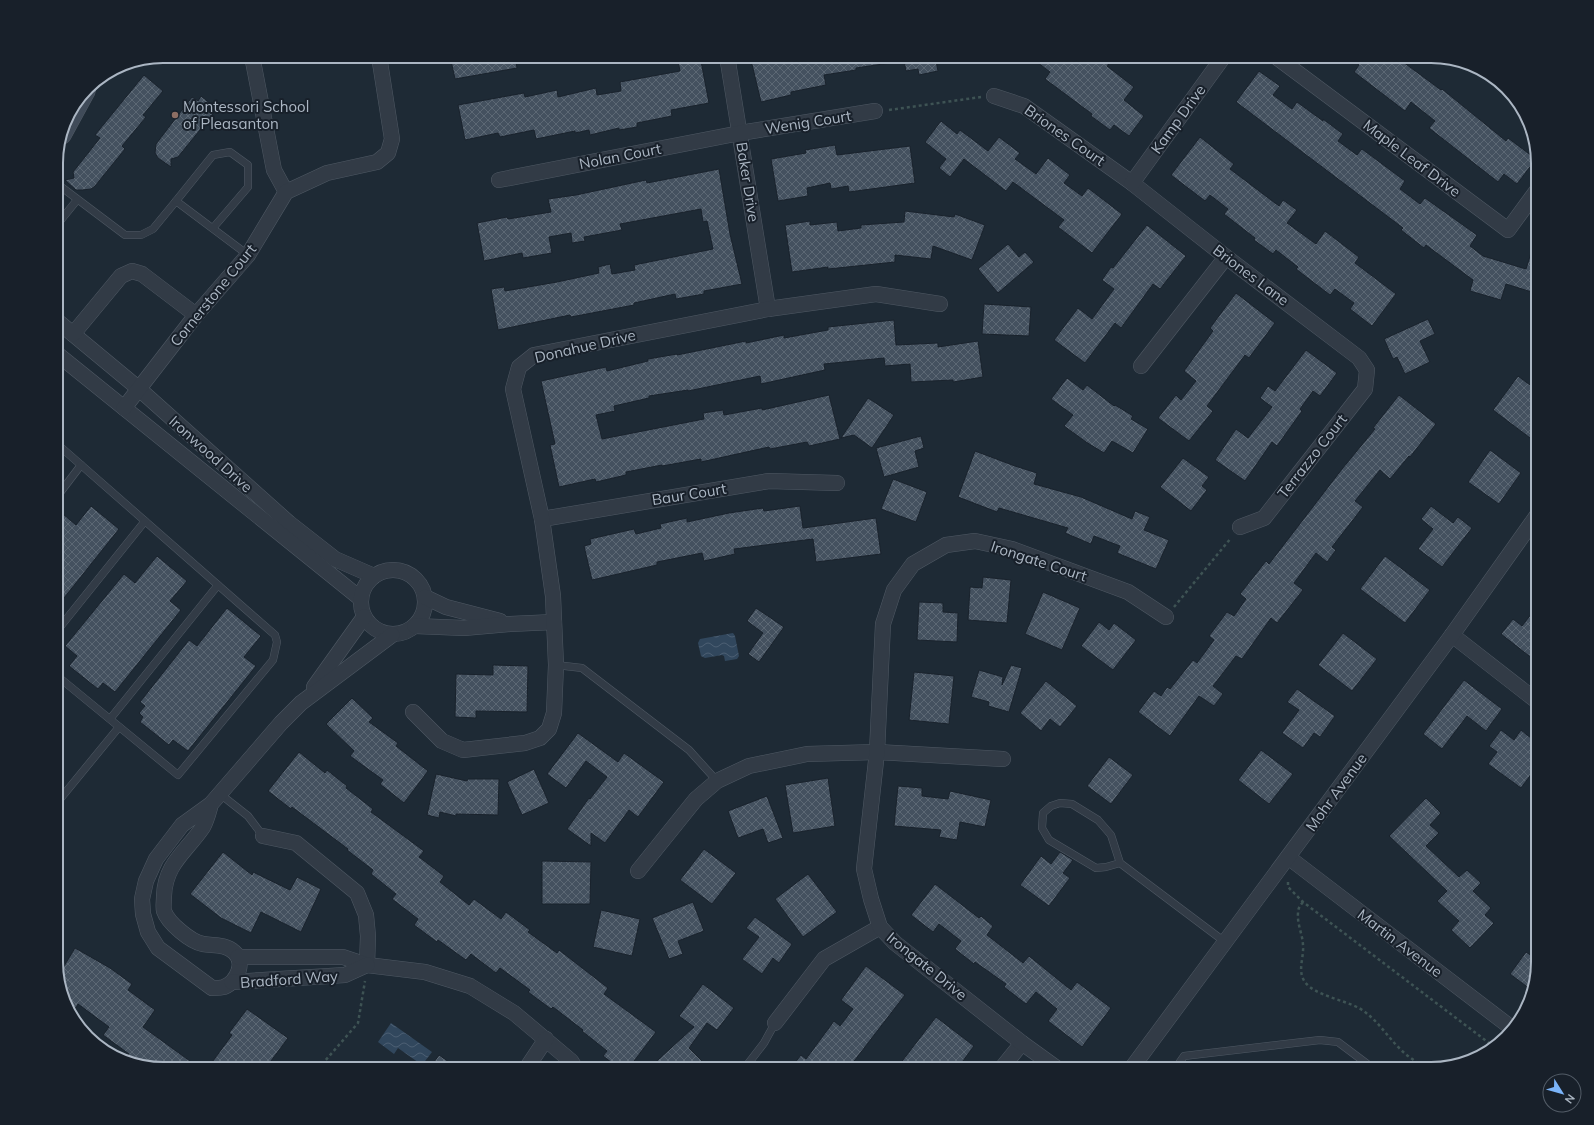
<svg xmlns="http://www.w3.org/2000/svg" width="1594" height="1125" font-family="Mulish,sans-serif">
<defs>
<pattern id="water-waves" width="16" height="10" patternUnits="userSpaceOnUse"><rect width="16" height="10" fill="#31475d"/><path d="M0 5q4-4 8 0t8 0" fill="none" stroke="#4c5f73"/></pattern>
<pattern id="building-cross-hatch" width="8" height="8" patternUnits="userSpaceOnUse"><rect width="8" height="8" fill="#44515f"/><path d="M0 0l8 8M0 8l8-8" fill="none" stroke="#5c6874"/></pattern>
</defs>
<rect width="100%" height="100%" fill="#1e2a35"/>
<g fill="url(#water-waves)">
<path d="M 733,633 L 735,636 L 739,656 L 737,659 L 725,661 L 724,656 L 722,655 L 705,658 L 701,656 L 698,643 L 700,639 Z"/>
<path d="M 391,1023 L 432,1052 L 422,1065 L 398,1048 L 394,1054 L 378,1042 Z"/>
</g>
<g fill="url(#building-cross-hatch)" stroke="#19222c">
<path d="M 450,56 L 515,56 L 517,68 L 455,79 Z"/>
<path d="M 677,56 L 700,56 L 709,103 L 671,110 L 672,116 L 637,123 L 637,127 L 619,130 L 619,128 L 590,135 L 589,130 L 575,133 L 575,131 L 536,139 L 534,130 L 500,137 L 498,133 L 465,140 L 458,105 L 524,93 L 525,97 L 557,90 L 558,97 L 596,88 L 597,95 L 621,91 L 620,82 L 680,71 Z"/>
<path d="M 750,56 L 890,56 L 890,63 L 856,68 L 856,70 L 824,75 L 826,85 L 791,92 L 791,95 L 761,102 Z"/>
<path d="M 903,56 L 935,56 L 938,71 L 919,75 L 918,69 L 906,71 Z"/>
<path d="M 1029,56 L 1097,56 L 1109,65 L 1107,66 L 1134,87 L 1124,100 L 1144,116 L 1129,136 L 1114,125 L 1110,130 L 1091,116 L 1092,114 L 1045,79 L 1050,72 Z"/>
<path d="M 1347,56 L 1395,56 L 1441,90 L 1442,89 L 1506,141 L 1508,138 L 1536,159 L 1517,184 L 1504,174 L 1498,182 L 1429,128 L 1435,121 L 1411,102 L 1405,111 L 1354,72 L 1359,65 Z"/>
<path d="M 1259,71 L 1280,86 L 1273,95 L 1292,109 L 1297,102 L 1323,121 L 1323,119 L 1343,134 L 1338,141 L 1357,155 L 1362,149 L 1405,181 L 1400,189 L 1420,204 L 1425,198 L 1477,235 L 1470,246 L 1483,256 L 1526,269 L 1535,240 L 1538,240 L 1538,294 L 1506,284 L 1501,300 L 1470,291 L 1473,280 L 1426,245 L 1424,248 L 1401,230 L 1403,228 L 1236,102 Z"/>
<path d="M 144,75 L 163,91 L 143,115 L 146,117 L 122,146 L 125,149 L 95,186 L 91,189 L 82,190 L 76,190 L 65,180 L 74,178 L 73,172 L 100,138 L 95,135 Z"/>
<path d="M 201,96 L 217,109 L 178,157 L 171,159 L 171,167 L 158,158 L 155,153 L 156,144 L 192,97 L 198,101 Z"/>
<path d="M 941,121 L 957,134 L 960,130 L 988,151 L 999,137 L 1020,153 L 1015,159 L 1036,174 L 1048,158 L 1070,175 L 1064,183 L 1082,196 L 1088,188 L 1122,214 L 1092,253 L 1058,227 L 1064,220 L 1013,182 L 1006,191 L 964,159 L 950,177 L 939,168 L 946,159 L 925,142 Z"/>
<path d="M 1200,137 L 1234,164 L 1230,169 L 1279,206 L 1283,200 L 1297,210 L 1287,223 L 1316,244 L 1325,231 L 1359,257 L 1355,263 L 1396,294 L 1372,326 L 1350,309 L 1354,303 L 1335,289 L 1330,295 L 1296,269 L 1298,267 L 1276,250 L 1273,254 L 1254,240 L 1255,238 L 1224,214 L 1228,209 L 1210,195 L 1205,201 L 1171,175 Z"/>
<path d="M 835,145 L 837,155 L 910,146 L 915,183 L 849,192 L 848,186 L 831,189 L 830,183 L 807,188 L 808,196 L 778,201 L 771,159 L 806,153 L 805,150 Z"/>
<path d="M 719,169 L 730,234 L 742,284 L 704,291 L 704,294 L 676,299 L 675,294 L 634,303 L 634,305 L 571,317 L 570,315 L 498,330 L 491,289 L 504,287 L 505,291 L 557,282 L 599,273 L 598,267 L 610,264 L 612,274 L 635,270 L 634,265 L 713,249 L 707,221 L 703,222 L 701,209 L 620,224 L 622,230 L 584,237 L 585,241 L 572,243 L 571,233 L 549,237 L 552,253 L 523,258 L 522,253 L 484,261 L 477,223 L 507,217 L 508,219 L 551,212 L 548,199 L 576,195 L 646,180 L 647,183 Z"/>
<path d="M 905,211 L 954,217 L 955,214 L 985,225 L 972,260 L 933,246 L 931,259 L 895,255 L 895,262 L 828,269 L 828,267 L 792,272 L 785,225 L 810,221 L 810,225 L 837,222 L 838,231 L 861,228 L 861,225 L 904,222 Z"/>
<path d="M 1147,225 L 1186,256 L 1160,289 L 1153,284 L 1121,328 L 1115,323 L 1085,363 L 1054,340 L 1078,308 L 1092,319 L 1114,289 L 1102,280 L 1111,267 L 1113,268 Z"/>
<path d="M 1008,244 L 1019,257 L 1025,252 L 1034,262 L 998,293 L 978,269 Z"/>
<path d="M 1236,293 L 1275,323 L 1249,358 L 1245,355 L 1207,406 L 1213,411 L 1189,441 L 1158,418 L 1176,395 L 1181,400 L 1196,381 L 1184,371 L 1213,331 L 1210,328 Z"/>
<path d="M 984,304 L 1031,307 L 1029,336 L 982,334 Z"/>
<path d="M 1428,319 L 1435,334 L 1420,341 L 1430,362 L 1405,374 L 1397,357 L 1393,359 L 1384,339 Z"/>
<path d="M 894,320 L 896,345 L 938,343 L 938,347 L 978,341 L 983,377 L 953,382 L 953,380 L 911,382 L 910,364 L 885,366 L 884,358 L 824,364 L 825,370 L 761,384 L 760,376 L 688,391 L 688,390 L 649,396 L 649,398 L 614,406 L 615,411 L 596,415 L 602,439 L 704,419 L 703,413 L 723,410 L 724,415 L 762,408 L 762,410 L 829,395 L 840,439 L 809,446 L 807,442 L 770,449 L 769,447 L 701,462 L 701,459 L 662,466 L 662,465 L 626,472 L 626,475 L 596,482 L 595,479 L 559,487 L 550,445 L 555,444 L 541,381 L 606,367 L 607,371 L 648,361 L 648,359 L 677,354 L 677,355 L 746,341 L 746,343 L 784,335 L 784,338 L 828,330 L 828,327 Z"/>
<path d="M 1306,350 L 1337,373 L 1320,396 L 1313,391 L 1300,409 L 1302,411 L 1277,446 L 1272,442 L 1245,481 L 1215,460 L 1236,429 L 1248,438 L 1272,407 L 1260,398 L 1268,386 L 1275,391 Z"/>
<path d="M 1518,376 L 1538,391 L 1538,444 L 1493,410 Z"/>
<path d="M 1067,378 L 1083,390 L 1087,385 L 1114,406 L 1115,405 L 1133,416 L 1131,419 L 1148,429 L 1133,453 L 1112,441 L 1104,453 L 1086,442 L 1064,426 L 1073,415 L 1051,399 Z"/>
<path d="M 1399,395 L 1436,424 L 1410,457 L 1409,456 L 1390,479 L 1380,470 L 1355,501 L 1363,507 L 1332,547 L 1336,550 L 1327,562 L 1316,553 L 1294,583 L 1303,590 L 1277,623 L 1271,618 L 1242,659 L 1236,656 L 1213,686 L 1223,694 L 1214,706 L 1199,696 L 1170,736 L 1138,712 L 1154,691 L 1161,696 L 1167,687 L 1170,689 L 1193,660 L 1197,663 L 1214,640 L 1209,636 L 1227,612 L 1234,616 L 1246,599 L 1240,594 L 1266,561 L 1269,564 L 1342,469 L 1375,429 L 1373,428 Z"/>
<path d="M 868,398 L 894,415 L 872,448 L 854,435 L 841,438 Z"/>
<path d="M 921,436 L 924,448 L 915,451 L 919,467 L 884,477 L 876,448 Z"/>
<path d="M 1490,450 L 1521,473 L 1499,504 L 1468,482 Z"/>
<path d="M 975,451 L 1015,466 L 1037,473 L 1034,484 L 1081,497 L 1132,519 L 1135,511 L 1150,517 L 1144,530 L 1169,540 L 1156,569 L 1117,553 L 1120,546 L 1094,536 L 1091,544 L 1065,533 L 1068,528 L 999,508 L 997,512 L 958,497 Z"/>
<path d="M 1183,458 L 1209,477 L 1202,486 L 1207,490 L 1191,511 L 1160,487 Z"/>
<path d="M 893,479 L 927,492 L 916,522 L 881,509 Z"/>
<path d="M 91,506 L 119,529 L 56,608 L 56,522 L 63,514 L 76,525 Z"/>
<path d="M 800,506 L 803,528 L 876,518 L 881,554 L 816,562 L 813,539 L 734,549 L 735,554 L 704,561 L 702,553 L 657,562 L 657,565 L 592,580 L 584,546 L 591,544 L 590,539 L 634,529 L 636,534 L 661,528 L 660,524 L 687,518 L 687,522 L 729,513 L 763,508 L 764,511 Z"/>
<path d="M 1431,506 L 1453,523 L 1458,517 L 1472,528 L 1442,567 L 1418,549 L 1433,529 L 1421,519 Z"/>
<path d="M 157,556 L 187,581 L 170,601 L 181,610 L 115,692 L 103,683 L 98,689 L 69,666 L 77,656 L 65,646 L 124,574 L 135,583 Z"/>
<path d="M 1385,556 L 1430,590 L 1405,623 L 1360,589 Z"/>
<path d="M 983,577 L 1011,580 L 1007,623 L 968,620 L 970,587 L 982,588 Z"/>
<path d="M 1043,592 L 1080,608 L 1062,650 L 1025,634 Z"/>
<path d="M 919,602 L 943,603 L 943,612 L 958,613 L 957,642 L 917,640 Z"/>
<path d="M 1538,605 L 1538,663 L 1501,634 L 1513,619 L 1522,626 Z"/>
<path d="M 227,608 L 261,636 L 244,657 L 256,666 L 188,751 L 173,740 L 169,745 L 140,722 L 143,717 L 139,713 L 145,706 L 140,702 L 189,640 L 197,646 Z"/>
<path d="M 756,608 L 784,627 L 759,662 L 748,654 L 763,633 L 747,621 Z"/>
<path d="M 1099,622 L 1109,630 L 1114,623 L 1136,640 L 1113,670 L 1081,646 Z"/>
<path d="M 1343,633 L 1377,659 L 1352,691 L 1318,665 Z"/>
<path d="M 493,665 L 528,666 L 527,712 L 476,711 L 476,718 L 455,717 L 456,674 L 493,675 Z"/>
<path d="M 1011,665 L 1022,668 L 1009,712 L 988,706 L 989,702 L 971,697 L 979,670 L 1003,677 L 1002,685 Z"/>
<path d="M 914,672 L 954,676 L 949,724 L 909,720 Z"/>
<path d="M 1464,680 L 1502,709 L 1486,731 L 1467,716 L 1442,749 L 1423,734 Z"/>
<path d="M 1046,681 L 1077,706 L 1060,727 L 1050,719 L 1041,731 L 1020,713 Z"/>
<path d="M 1297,689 L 1335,716 L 1320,737 L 1314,733 L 1303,748 L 1282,733 L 1299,710 L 1287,702 Z"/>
<path d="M 352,698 L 373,718 L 369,722 L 398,743 L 396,746 L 428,771 L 404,803 L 380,784 L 383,780 L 350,756 L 354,751 L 326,724 Z"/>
<path d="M 1501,730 L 1514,740 L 1521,730 L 1538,744 L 1538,765 L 1521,788 L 1488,764 L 1497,752 L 1489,746 Z"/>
<path d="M 578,733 L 618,762 L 624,753 L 664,782 L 638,817 L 629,810 L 605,843 L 591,833 L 591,846 L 567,829 L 589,798 L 590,799 L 607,777 L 586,761 L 566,788 L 547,774 Z"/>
<path d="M 1261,750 L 1293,774 L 1269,804 L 1238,780 Z"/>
<path d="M 299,752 L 325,773 L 327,770 L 347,786 L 346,788 L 373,809 L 371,812 L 424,851 L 419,857 L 444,876 L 440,882 L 469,905 L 474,899 L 501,919 L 506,912 L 530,930 L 528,932 L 557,953 L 559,950 L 608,988 L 604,994 L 656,1032 L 628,1069 L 620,1069 L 603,1056 L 607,1051 L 582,1031 L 583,1030 L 553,1007 L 551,1009 L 528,992 L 530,990 L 500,968 L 496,973 L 471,954 L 466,960 L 438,940 L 437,942 L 414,925 L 418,919 L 392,899 L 396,894 L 371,874 L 373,870 L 347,850 L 348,849 L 292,807 L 291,809 L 268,791 Z"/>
<path d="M 1109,757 L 1133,775 L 1111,804 L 1087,786 Z"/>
<path d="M 534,769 L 549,803 L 522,815 L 507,782 Z"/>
<path d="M 436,774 L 467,781 L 468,779 L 499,779 L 498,815 L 456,814 L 456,816 L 440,812 L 439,818 L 427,815 Z"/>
<path d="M 828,778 L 835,826 L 793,833 L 785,785 Z"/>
<path d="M 898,786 L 922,788 L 922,796 L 948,799 L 950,791 L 991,800 L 985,827 L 960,822 L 957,840 L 939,837 L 941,830 L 894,826 Z"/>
<path d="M 767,796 L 783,838 L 768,843 L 763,829 L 738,838 L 728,811 Z"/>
<path d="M 1426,798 L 1441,813 L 1430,825 L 1439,833 L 1426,846 L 1459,877 L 1467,870 L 1481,883 L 1473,891 L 1491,908 L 1485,915 L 1494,923 L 1470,948 L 1451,930 L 1459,921 L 1437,901 L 1447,891 L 1389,836 Z"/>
<path d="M 704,849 L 736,873 L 712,904 L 680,880 Z"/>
<path d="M 223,852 L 252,875 L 253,872 L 290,890 L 297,877 L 321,889 L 301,932 L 261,912 L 251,933 L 221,918 L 190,894 Z"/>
<path d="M 1060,852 L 1073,860 L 1063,873 L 1070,878 L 1049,906 L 1020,885 L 1041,856 L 1051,864 Z"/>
<path d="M 542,861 L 591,862 L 590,904 L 542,904 Z"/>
<path d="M 808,874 L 837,912 L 803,937 L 775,899 Z"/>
<path d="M 935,884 L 979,918 L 981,916 L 993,926 L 987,935 L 1023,963 L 1029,956 L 1071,990 L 1077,982 L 1111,1008 L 1082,1047 L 1048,1021 L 1057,1009 L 1036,992 L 1026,1004 L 1004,987 L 1006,984 L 975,962 L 974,964 L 955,949 L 961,941 L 939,924 L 933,932 L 911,915 Z"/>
<path d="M 693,902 L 704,931 L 678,941 L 683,954 L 669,959 L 652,918 Z"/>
<path d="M 601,910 L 640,919 L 632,956 L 593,947 Z"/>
<path d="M 755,917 L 792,944 L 779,963 L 773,958 L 762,974 L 742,959 L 759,937 L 746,928 Z"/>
<path d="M 75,948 L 110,968 L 132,984 L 128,990 L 155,1010 L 143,1027 L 201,1069 L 163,1069 L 127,1058 L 129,1054 L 103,1035 L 109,1027 L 78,1004 L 76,1008 L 66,1002 L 58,976 Z"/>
<path d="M 1526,952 L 1538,960 L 1530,989 L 1510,974 Z"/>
<path d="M 866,966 L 905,995 L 848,1069 L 790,1069 L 801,1055 L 806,1059 L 834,1021 L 840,1026 L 853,1009 L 841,1000 Z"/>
<path d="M 703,984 L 734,1008 L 717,1030 L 707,1023 L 689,1048 L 710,1069 L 648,1069 L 694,1027 L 679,1016 Z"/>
<path d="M 247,1009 L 288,1038 L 265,1069 L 207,1069 L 232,1035 L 229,1033 Z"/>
<path d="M 936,1017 L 974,1046 L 957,1069 L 896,1069 Z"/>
<path d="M 439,1055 L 459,1069 L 429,1069 Z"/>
</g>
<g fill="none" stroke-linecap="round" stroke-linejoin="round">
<defs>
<g id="lane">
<path d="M 56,183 L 125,235 L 141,235 L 153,229 L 176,201 L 248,255"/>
<path d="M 176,201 L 213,155 L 230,152 L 248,165 L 248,187 L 213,228"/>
<path d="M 56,226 L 77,200"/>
<path d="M 56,443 L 275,635 L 277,642 L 273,660 L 178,775 L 56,675"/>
<path d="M 56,498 L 81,465"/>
<path d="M 56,632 L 145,521"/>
<path d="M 556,665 L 582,668 L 689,750 L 717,781"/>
<path d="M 110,719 L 218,585"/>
<path d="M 220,794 L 248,816 L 263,836"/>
<path d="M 56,804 L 119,727"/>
<path d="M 1120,863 L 1106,867 L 1096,868 L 1049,840 L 1042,828 L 1043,813 L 1051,806 L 1060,803 L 1072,804 L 1098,820 L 1111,835 L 1120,863 L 1225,942"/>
<path d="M 744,1069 L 764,1043 L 775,1023"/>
<path d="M 1175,1069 L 1184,1056 L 1320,1040 L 1338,1042 L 1374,1069"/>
</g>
<g id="street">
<path d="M 252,56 L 274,170 L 286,192"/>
<path d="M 727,56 L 768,309"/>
<path d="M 1275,56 L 1508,230 L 1538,189"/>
<path d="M 994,96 L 1024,106 L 1132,183 L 1226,257 L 1359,358 L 1367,370 L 1365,389 L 1264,518 L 1240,527"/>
<path d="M 499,180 L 740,133 L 875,111"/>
<path d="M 1132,183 L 1224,56"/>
<path d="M 56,320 L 138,388 L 289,523 L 335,559 L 374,576"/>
<path d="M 73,334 L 121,276 L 132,271 L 142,274 L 196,315"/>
<path d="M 56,353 L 361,599"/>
<path d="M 1141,366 L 1226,257"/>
<path d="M 124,408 L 196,315 L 248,255 L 286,192 L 327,173 L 377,162 L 388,153 L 392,139 L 379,56"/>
<path d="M 542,519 L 769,481 L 837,483"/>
<circle cx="393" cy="602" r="32"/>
<path d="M 425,597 L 446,607 L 500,621"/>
<path d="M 415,626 L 464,628 L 510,624 L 554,622"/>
<path d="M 1452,635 L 1538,702"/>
<path d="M 314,687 L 364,617"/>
<path d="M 413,712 L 442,741 L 463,750 L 525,743 L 540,738 L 549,729 L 554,713 L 556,665 L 553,596 L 542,519 L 513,389 L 519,367 L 534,355 L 768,309 L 876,294 L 940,304"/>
<path d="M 211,804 C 209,811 207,820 203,827 C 186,852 165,864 164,896 C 164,901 163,907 164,911 C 168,923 191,942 203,944 C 214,946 225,944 234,952 C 246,962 237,982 224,987 C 221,988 216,988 212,988 L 158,948 L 148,932 L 143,914 L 142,899 L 146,881 L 156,859 L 182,825 L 211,804 L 281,723 L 301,703 L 392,635"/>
<path d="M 263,836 L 296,843 L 357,893 L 366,915 L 368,936 L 367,965"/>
<path d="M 1288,857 L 1513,1029"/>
<path d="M 638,871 L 696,799 L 717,781 L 749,766 L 807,754 L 877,752 L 1003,759"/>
<path d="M 238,957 L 343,957 L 367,965 L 425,972 L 470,986 L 514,1013 L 571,1061 L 576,1069"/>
<path d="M 232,982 L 345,975 L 367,965"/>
<path d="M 775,1023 L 824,959 L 880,927"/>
<path d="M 526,1069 L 546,1039"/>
<path d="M 1001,1069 L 1022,1043"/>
<path d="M 1058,1069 L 1022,1043 L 895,943 L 880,927 L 871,899 L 864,869 L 877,752 L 883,624 L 894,590 L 913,564 L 946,545 L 975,541 L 1012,549 L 1128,592 L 1166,617"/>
<path d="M 1131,1069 L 1452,635 L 1538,514"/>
</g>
<path id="secondary" d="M 61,134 L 85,90"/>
</defs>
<use href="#lane" stroke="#4f5964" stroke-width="8"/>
<use href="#street" stroke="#4f5964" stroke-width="16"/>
<use href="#secondary" stroke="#4f5964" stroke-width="22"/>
<g stroke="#3e5354" stroke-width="2.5" stroke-dasharray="3 3" stroke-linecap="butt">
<path d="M 889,110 L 981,97"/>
<path d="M 1174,607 L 1231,538"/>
<path d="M 1288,882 L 1288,887 L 1303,902 L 1493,1046"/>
<path d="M 1303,902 C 1300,906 1298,908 1298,913 C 1297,925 1303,935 1303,946 C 1304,958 1297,971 1305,982 C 1314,995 1344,1000 1359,1008 C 1377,1019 1386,1035 1400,1049 C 1408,1057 1418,1063 1427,1069"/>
<path d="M 318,1069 L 358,1023 L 365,981"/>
</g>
<use href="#lane" stroke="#323b46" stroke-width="7"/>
<use href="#street" stroke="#323b46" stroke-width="15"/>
<use href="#secondary" stroke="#404b59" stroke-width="21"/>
</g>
<circle fill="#8d6e63" stroke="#18202a" stroke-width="1.5" cx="175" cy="115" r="4"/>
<g text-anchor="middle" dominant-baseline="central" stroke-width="4" stroke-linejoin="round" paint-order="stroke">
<g font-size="15" fill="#abb6c3" stroke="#18202a" text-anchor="start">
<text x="183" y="106">Montessori School<tspan x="183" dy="17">of Pleasanton</tspan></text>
</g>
<g font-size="15" fill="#abb6c3" stroke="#18202a">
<text transform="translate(1178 119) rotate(-54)">Kamp Drive</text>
<text transform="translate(808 122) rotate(-9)">Wenig Court</text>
<text transform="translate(1065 135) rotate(35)">Briones Court</text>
<text transform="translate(620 156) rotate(-11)">Nolan Court</text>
<text transform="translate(1412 158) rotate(37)">Maple Leaf Drive</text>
<text transform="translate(748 182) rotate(81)">Baker Drive</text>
<text transform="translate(1251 275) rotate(37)">Briones Lane</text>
<text transform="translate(213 295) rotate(-51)">Cornerstone Court</text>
<text transform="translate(585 346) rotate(-13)">Donahue Drive</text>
<text transform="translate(211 454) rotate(42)">Ironwood Drive</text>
<text transform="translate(1312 456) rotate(-52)">Terrazzo Court</text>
<text transform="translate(689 494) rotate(-9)">Baur Court</text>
<text transform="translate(1039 561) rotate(18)">Irongate Court</text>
<text transform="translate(1336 792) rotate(-54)">Mohr Avenue</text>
<text transform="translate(1400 943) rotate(37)">Martin Avenue</text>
<text transform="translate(927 966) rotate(39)">Irongate Drive</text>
<text transform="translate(289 979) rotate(-4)">Bradford Way</text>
</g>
</g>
<path d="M0 0H1594V1125H0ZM163 63H1431A100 100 0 0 1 1531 163V962A100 100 0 0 1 1431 1062H163A100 100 0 0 1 63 962V163A100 100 0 0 1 163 63Z" fill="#18202a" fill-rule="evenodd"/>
<path fill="none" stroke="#abb6c3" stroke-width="2" d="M163 63H1431A100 100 0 0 1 1531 163V962A100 100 0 0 1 1431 1062H163A100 100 0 0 1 63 962V163A100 100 0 0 1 163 63Z"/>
<g transform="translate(1562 1093) rotate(127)"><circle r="19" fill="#18202a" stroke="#535c67"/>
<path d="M0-3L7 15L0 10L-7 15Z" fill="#7bb4f9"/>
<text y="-6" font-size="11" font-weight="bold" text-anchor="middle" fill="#abb6c3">N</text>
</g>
</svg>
